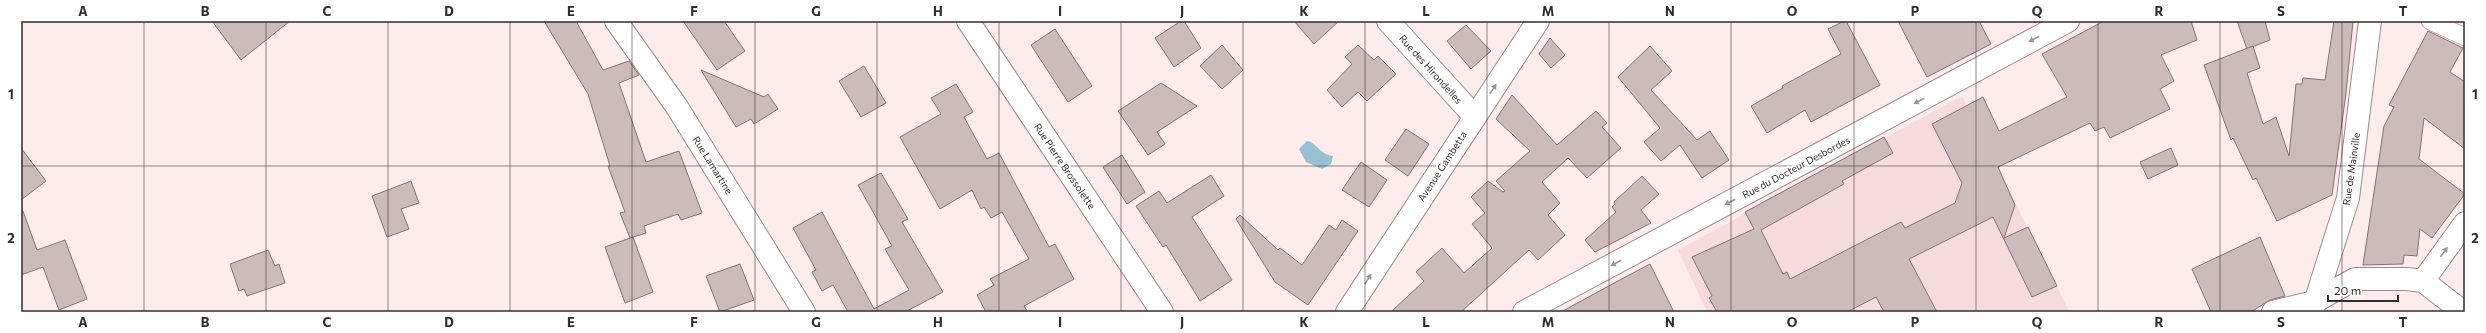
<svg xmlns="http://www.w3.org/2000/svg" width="2486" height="333" font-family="Commissioner,sans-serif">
<rect width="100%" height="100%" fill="#feebec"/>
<path fill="#f7dbdc" d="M 1962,96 L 2069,311 L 1707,312 L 1678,250 Z"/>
<path fill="#97c1d5" d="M 1307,141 C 1316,142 1319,154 1333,156 L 1331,164 L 1322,169 L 1306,162 L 1299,149 Z"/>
<g fill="#cdbbbc" stroke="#837374">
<path d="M 212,21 L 290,21 L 241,60 Z"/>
<path d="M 544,21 L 576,21 L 603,70 L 629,61 L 639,75 L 619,83 L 646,162 L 679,151 L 702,213 L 681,220 L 678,214 L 644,226 L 646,233 L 630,238 L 620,213 L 625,212 L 608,166 L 610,166 L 588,94 Z"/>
<path d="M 683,21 L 724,21 L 745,51 L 717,70 Z"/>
<path d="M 1181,21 L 1184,21 L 1201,48 L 1174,67 L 1155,38 Z"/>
<path d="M 1294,21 L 1339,21 L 1314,44 Z"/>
<path d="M 1844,21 L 1846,21 L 1880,85 L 1811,122 L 1805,110 L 1767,133 L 1751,106 L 1783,88 L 1782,86 L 1841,54 L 1828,29 Z"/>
<path d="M 1898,21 L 1979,21 L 1991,44 L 1927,77 Z"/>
<path d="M 2104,21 L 2191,21 L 2197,40 L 2161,55 L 2174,81 L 2160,89 L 2170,109 L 2110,138 L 2104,127 L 2095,131 L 2090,123 L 1998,167 L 2015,205 L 2004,238 L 2028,227 L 2057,286 L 2032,297 L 1993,217 L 1909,259 L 1937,312 L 1884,312 L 1876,297 L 1847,312 L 1717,312 L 1709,298 L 1712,296 L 1692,257 L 1754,229 L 1745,212 L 1884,137 L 1893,153 L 1842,181 L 1844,184 L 1761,230 L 1783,274 L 1787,272 L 1790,279 L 1901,222 L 1905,228 L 1955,203 L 1962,183 L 1932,124 L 1983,97 L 1999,131 L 2067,97 L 2042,54 Z"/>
<path d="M 2237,21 L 2265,21 L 2270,40 L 2247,49 Z"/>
<path d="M 2334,21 L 2353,21 L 2346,93 L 2332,195 L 2277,221 L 2256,178 L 2253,180 L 2233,138 L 2231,140 L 2204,65 L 2253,46 L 2260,68 L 2247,73 L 2263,124 L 2276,117 L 2289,156 L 2296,84 L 2302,84 L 2303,78 L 2325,80 Z"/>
<path d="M 1466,25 L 1491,51 L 1471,69 L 1447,41 Z"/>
<path d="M 1055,29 L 1092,86 L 1068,102 L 1031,45 Z"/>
<path d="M 2428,31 L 2463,48 L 2450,72 L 2465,82 L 2465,149 L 2424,118 L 2419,159 L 2465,194 L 2432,238 L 2420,229 L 2417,256 L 2404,255 L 2403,264 L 2363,265 L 2384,126 L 2394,107 L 2389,105 Z"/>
<path d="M 1550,38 L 1565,55 L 1551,68 L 1539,54 Z"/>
<path d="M 1222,45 L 1243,70 L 1222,89 L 1200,66 Z"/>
<path d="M 1358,45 L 1374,60 L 1378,56 L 1396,74 L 1367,101 L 1358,92 L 1342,107 L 1327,90 L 1352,64 L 1345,57 Z"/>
<path d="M 1650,46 L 1672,71 L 1651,90 L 1697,140 L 1710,131 L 1729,160 L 1702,178 L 1680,145 L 1661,161 L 1644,142 L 1660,128 L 1618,77 Z"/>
<path d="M 864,66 L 886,103 L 861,117 L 839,81 Z"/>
<path d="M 701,70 L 764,97 L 768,94 L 778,109 L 754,124 L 751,119 L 736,127 Z"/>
<path d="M 1161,83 L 1197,106 L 1157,132 L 1165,144 L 1148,155 L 1118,111 Z"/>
<path d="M 956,84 L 973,112 L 964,117 L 987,159 L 999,153 L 1049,247 L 1055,244 L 1074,279 L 1024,306 L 1028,312 L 986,312 L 977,295 L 994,285 L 990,279 L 1029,259 L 1002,212 L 991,218 L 984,207 L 981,209 L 972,190 L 940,209 L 900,137 L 941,114 L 931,98 Z"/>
<path d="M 1512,95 L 1557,145 L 1596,111 L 1607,123 L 1602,127 L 1621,148 L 1587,178 L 1568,158 L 1542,182 L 1560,203 L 1548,215 L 1565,235 L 1538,260 L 1529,250 L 1461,312 L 1391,312 L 1424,281 L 1416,272 L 1442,248 L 1464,273 L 1492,248 L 1472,224 L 1485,213 L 1471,197 L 1488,181 L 1503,192 L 1505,191 L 1496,181 L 1530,151 L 1496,119 Z"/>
<path d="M 1406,129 L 1429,144 L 1408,176 L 1385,160 Z"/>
<path d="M 21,148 L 46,181 L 21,200 Z"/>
<path d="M 2171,148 L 2178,165 L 2148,179 L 2140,162 Z"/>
<path d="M 1122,155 L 1145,192 L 1127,204 L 1103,167 Z"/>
<path d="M 1361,162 L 1387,180 L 1369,207 L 1342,190 Z"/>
<path d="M 881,173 L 908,219 L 902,222 L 943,292 L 905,312 L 848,312 L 833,285 L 822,291 L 812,272 L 816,270 L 793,228 L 822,212 L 874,309 L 909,290 L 885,249 L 892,246 L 858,185 Z"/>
<path d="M 1211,175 L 1224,196 L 1192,217 L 1232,280 L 1200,301 L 1166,245 L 1163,247 L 1136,206 L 1159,191 L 1167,203 Z"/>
<path d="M 1642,176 L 1659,194 L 1641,210 L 1651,223 L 1595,252 L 1585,240 L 1616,212 L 1612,207 L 1615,204 L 1614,202 Z"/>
<path d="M 411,181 L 419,203 L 401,209 L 409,229 L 387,237 L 372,196 Z"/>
<path d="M 21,211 L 23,211 L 37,250 L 65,240 L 87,299 L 59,310 L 43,267 L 21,275 Z"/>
<path d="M 1240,215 L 1278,250 L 1280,248 L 1302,265 L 1329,225 L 1336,230 L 1342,220 L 1358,231 L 1308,305 L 1275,282 L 1236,219 Z"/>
<path d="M 633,237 L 653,292 L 625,303 L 605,247 Z"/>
<path d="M 2260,237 L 2285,296 L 2270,300 L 2251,312 L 2211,312 L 2192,269 Z"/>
<path d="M 268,250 L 275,266 L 279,264 L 285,283 L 247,296 L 244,289 L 239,291 L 230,264 Z"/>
<path d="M 740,264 L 754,300 L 720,312 L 706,276 Z"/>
<path d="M 1650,264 L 1674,312 L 1561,312 L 1616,282 Z"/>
</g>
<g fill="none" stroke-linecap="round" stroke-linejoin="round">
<defs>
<path id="pedestrian" d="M 2430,21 L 2465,37"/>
<g id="minor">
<path d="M 616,21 L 677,107 L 804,312"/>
<path d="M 1388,21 L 1475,117"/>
<path d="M 2423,281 L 2465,223"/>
<path d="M 1347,312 L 1538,21"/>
<path d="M 1524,312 L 2068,21"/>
<path d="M 2273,312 L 2314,302 L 2355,279 L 2407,279 L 2423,281 L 2463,312"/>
<path d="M 2312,312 L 2348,198 L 2370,21"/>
</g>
<path id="tertiary" d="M 968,21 L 1162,312"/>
</defs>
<use href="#pedestrian" stroke="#9c8b8c" stroke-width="18"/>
<use href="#minor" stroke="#9c8b8c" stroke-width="24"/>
<use href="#tertiary" stroke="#9c8b8c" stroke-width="24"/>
<use href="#pedestrian" stroke="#fff" stroke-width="17"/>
<use href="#minor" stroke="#fff" stroke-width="22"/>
<use href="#tertiary" stroke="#fff" stroke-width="22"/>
</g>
<defs><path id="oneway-solid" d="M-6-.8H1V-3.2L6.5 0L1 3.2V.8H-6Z"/></defs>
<g fill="#999696">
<use href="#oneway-solid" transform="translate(2034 39) rotate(152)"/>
<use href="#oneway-solid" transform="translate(1493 89) rotate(-57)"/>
<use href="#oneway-solid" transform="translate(1919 101) rotate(152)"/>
<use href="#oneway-solid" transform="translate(1730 202) rotate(152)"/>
<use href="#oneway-solid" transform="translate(2444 252) rotate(-54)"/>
<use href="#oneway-solid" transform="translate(1616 263) rotate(152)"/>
<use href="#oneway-solid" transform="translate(1368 279) rotate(-57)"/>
</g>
<path fill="none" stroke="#332c2c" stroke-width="1" stroke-opacity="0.55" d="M 144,21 L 144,312M 266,21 L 266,312M 388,21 L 388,312M 510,21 L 510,312M 632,21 L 632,312M 755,21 L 755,312M 877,21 L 877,312M 999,21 L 999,312M 1121,21 L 1121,312M 1243,21 L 1243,312M 1365,21 L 1365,312M 1487,21 L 1487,312M 1609,21 L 1609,312M 1731,21 L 1731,312M 1854,21 L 1854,312M 1976,21 L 1976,312M 2098,21 L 2098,312M 2220,21 L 2220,312M 2342,21 L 2342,312M 21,166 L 2465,166"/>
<g text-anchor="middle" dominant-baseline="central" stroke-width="4" stroke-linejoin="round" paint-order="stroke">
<g font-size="10" fill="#332c2c" stroke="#fefefe">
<text transform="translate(1431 69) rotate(48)">Rue des Hirondelles</text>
<text transform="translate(713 165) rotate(58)">Rue Lamartine</text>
<text transform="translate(1065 166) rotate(56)">Rue Pierre Brossolette</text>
<text transform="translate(1442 166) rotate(-57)">Avenue Gambetta</text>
<text transform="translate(1796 167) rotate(-28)">Rue du Docteur Desbordes</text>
<text transform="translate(2351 169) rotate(-82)">Rue de Mainville</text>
</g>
</g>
<rect width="2486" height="333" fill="none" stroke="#fefefe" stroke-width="44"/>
<path d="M2328 295v6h70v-6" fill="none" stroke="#332c2c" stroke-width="2"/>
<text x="2334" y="295" font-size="12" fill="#332c2c" stroke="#fefefe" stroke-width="3" paint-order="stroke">20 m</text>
<rect x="22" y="22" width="2442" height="289" fill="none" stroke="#332c2c" stroke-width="1.5"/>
<g font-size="13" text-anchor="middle" font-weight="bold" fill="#332c2c">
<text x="83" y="16">A</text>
<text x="205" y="16">B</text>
<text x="327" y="16">C</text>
<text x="449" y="16">D</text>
<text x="571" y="16">E</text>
<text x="694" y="16">F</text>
<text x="816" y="16">G</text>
<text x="938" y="16">H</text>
<text x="1060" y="16">I</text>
<text x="1182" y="16">J</text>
<text x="1304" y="16">K</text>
<text x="1426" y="16">L</text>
<text x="1548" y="16">M</text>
<text x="1670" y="16">N</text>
<text x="1792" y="16">O</text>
<text x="1915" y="16">P</text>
<text x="2037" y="16">Q</text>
<text x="2159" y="16">R</text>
<text x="2281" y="16">S</text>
<text x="2403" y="16">T</text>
<text x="11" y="99">1</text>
<text x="2475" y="99">1</text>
<text x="11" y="243">2</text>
<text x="2475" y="243">2</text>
<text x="83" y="327">A</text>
<text x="205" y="327">B</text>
<text x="327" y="327">C</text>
<text x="449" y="327">D</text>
<text x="571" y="327">E</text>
<text x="694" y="327">F</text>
<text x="816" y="327">G</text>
<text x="938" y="327">H</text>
<text x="1060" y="327">I</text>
<text x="1182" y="327">J</text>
<text x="1304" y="327">K</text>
<text x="1426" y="327">L</text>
<text x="1548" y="327">M</text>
<text x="1670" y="327">N</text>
<text x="1792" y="327">O</text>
<text x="1915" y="327">P</text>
<text x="2037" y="327">Q</text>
<text x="2159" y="327">R</text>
<text x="2281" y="327">S</text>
<text x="2403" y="327">T</text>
</g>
</svg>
